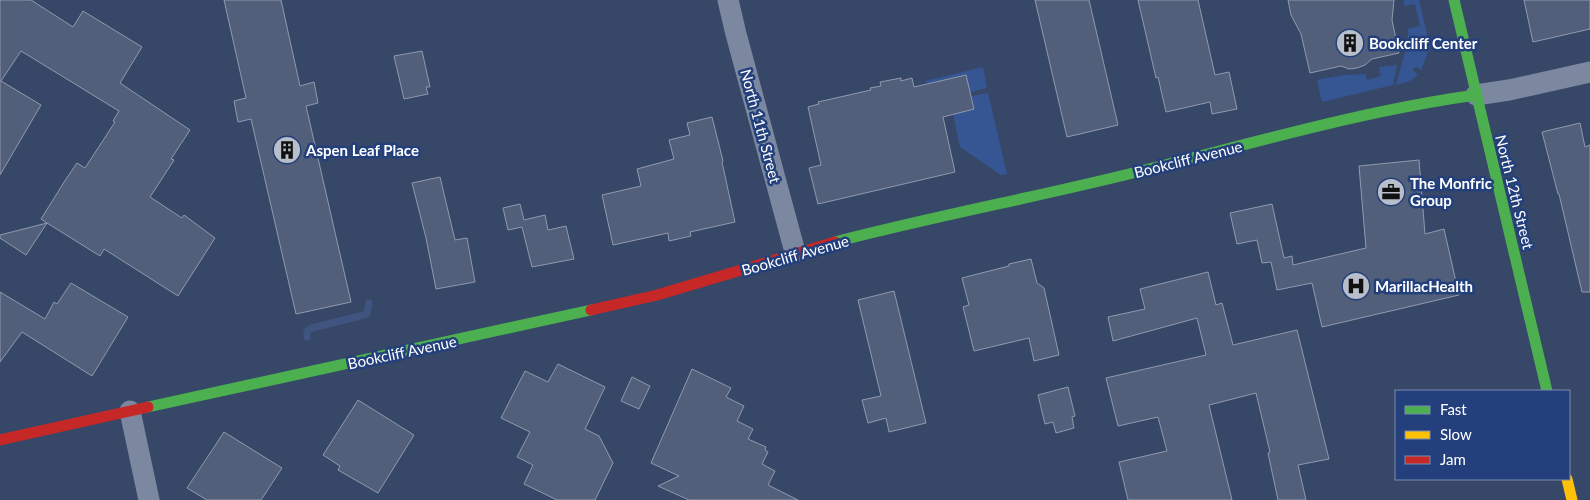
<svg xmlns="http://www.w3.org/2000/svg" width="1590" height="500" font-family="Lato,sans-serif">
<rect width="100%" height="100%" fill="#374768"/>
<g fill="#365693">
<path d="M 1404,0 L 1419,0 L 1430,47 L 1421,70 L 1416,67 L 1414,68 L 1413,70 L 1418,75 L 1410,81 L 1396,85 C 1400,66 1409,48 1408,29 L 1420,26 L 1415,4 L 1404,6 Z"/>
<path d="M 1397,65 L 1393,85 L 1322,102 L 1317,80 C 1333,76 1349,74 1365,74 L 1367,80 L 1381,76 L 1379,67 Z"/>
<path d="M 983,67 L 987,88 L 947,98 L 925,81 Z"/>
<path d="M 988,93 L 1007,174 L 1001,175 L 960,147 L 953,114 L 974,109 L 972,96 Z"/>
</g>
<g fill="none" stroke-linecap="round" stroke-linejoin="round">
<path stroke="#3f5580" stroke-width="7" d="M 307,337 L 307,331 L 312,328 L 364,315 L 367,313 L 369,303"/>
</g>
<g fill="#525f7a" stroke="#909aad">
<path d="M 0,0 L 31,0 L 73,27 L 83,11 L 142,47 L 120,83 L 190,130 L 171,159 L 174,160 L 150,197 L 182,218 L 184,215 L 215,238 L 178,296 L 104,249 L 100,256 L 47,223 L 26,255 L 0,238 L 0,235 L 47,223 L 41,219 L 66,179 L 77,163 L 85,168 L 115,122 L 113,121 L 119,111 L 21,51 L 1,81 L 41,105 L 0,175 Z"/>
<path d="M 224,0 L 281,0 L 300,86 L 314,82 L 318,103 L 306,106 L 351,302 L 296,314 L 251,119 L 238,122 L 234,101 L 246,98 Z"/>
<path d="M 1035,0 L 1089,0 L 1118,125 L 1067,137 Z"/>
<path d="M 1138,0 L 1198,0 L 1215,75 L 1229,72 L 1237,109 L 1212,114 L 1210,102 L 1166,112 L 1158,77 L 1156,78 Z"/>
<path d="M 1288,0 L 1394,0 L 1392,20 L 1399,53 L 1372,59 L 1365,65 L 1357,68 L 1349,69 L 1341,66 L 1310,73 L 1301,34 L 1291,15 Z"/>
<path d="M 1524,0 L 1590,0 L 1590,29 L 1533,42 Z"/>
<path d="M 422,51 L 430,87 L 426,87 L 428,94 L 404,99 L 394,56 Z"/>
<path d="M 966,75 L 974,109 L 943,117 L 955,172 L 818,204 L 809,168 L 821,165 L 808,107 L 819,104 L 818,102 L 871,90 L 870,88 L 881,86 L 880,82 L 901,78 L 901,81 L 912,78 L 914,87 Z"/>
<path d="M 712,117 L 723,161 L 722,162 L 735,222 L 690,232 L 691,236 L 669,241 L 668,233 L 613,245 L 602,195 L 641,186 L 637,169 L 674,159 L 669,140 L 690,135 L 687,123 Z"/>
<path d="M 1580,123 L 1585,147 L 1590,145 L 1590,292 L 1582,292 L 1559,194 L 1558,194 L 1542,132 Z"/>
<path d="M 1419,160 L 1425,234 L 1444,229 L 1459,295 L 1322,327 L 1312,283 L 1277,290 L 1271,262 L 1262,263 L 1257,240 L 1237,244 L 1230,213 L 1272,204 L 1284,258 L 1292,256 L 1293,265 L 1366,248 L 1359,166 Z"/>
<path d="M 440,177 L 455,240 L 467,238 L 475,282 L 436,289 L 426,238 L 412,183 Z"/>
<path d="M 520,204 L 524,220 L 545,215 L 548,230 L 566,226 L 574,259 L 532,267 L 522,227 L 508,230 L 503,208 Z"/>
<path d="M 1031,259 L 1037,283 L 1044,288 L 1059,355 L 1034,361 L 1029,338 L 974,351 L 963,307 L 969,305 L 962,278 L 1009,266 L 1009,264 Z"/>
<path d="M 1208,272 L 1216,305 L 1222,303 L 1233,345 L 1297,330 L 1329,459 L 1298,465 L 1306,500 L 1278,500 L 1268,453 L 1270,452 L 1256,393 L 1209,405 L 1232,500 L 1128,500 L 1119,462 L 1167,451 L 1158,417 L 1118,426 L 1106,378 L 1206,355 L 1197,318 L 1113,341 L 1108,317 L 1145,309 L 1140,289 Z"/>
<path d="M 71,283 L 128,317 L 92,376 L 22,332 L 0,362 L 0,292 L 45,319 L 54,302 L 57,304 Z"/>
<path d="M 894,291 L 926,423 L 889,432 L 886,418 L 868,423 L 862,400 L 881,396 L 858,300 Z"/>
<path d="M 558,364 L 605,387 L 585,429 L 599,436 L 613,463 L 595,500 L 557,500 L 524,484 L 533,465 L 517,457 L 530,432 L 501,418 L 525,371 L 548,382 Z"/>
<path d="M 692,369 L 731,388 L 726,397 L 744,406 L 737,421 L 753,429 L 748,439 L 766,447 L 765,450 L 768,452 L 762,464 L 775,471 L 768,485 L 798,500 L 689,500 L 658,486 L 679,476 L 651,463 Z"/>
<path d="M 632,377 L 650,386 L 639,409 L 621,401 Z"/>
<path d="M 1068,387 L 1075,416 L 1072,417 L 1074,428 L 1056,433 L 1053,422 L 1045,424 L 1038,395 Z"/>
<path d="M 358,400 L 414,435 L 378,493 L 338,470 L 340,466 L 323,455 Z"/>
<path d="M 224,432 L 282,468 L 261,500 L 207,500 L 187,488 Z"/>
</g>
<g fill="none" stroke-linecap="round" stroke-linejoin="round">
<g stroke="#7c889f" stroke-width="21">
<path d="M 728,0 L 736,34 L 795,252"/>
<path d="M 1476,95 L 1509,90 L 1590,72"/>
<path d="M 130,411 L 149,500"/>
</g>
<g stroke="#4caf50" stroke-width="11">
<path d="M 1454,0 L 1547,391"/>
<path d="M 835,242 C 935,216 1037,197 1137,172 C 1250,144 1361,111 1476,95"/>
<path d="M 148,407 L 591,310"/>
</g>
<path stroke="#ffc107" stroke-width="11" d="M 1567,479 L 1572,500"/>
<g stroke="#c62828" stroke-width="11">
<path d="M 591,310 L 657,295 L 835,242"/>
<path d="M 0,440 L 148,407"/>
</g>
</g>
<defs>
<symbol id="building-disc" viewBox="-11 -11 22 22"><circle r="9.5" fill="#b9bfca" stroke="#23407c"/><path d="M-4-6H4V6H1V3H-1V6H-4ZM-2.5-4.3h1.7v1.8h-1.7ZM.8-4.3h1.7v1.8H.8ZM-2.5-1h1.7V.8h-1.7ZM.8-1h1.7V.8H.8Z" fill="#111"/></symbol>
<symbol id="office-disc" viewBox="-11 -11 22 22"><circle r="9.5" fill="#b9bfca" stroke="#23407c"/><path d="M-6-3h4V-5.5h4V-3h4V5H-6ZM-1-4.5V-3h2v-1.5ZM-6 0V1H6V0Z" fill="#111"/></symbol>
<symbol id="hospital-disc" viewBox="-11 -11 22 22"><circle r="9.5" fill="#b9bfca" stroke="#23407c"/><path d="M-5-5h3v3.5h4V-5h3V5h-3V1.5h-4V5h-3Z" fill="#111"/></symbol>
</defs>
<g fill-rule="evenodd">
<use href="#building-disc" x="1334" y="27" width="32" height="32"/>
<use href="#building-disc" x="271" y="134" width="32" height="32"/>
<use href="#office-disc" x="1375" y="176" width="32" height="32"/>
<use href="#hospital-disc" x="1340" y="270" width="32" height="32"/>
</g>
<g text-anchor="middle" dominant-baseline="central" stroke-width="5" stroke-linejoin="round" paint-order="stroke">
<g font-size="15" font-weight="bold" fill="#fff" stroke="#23407c" text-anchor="start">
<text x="1369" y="43">Bookcliff Center</text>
<text x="306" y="150">Aspen Leaf Place</text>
<text x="1410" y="183">The Monfric<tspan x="1410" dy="17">Group</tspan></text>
<text x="1375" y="286">MarillacHealth</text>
</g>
<g font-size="15" fill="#fff" stroke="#23407c">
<text transform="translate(761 126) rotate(75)">North 11th Street</text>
<text transform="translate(1188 159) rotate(-14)">Bookcliff Avenue</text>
<text transform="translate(1515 192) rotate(76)">North 12th Street</text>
<text transform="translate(795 255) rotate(-16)">Bookcliff Avenue</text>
<text transform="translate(402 352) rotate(-12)">Bookcliff Avenue</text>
</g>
</g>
<rect x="1395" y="390" width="175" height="90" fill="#23407c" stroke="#7b8cb0"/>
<rect x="1405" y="406" width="25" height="8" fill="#4caf50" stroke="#7b8cb0"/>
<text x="1440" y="415" font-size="15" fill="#ffffff">Fast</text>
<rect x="1405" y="431" width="25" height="8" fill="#ffc107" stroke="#7b8cb0"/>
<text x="1440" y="440" font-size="15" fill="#ffffff">Slow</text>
<rect x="1405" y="456" width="25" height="8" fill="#c62828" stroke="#7b8cb0"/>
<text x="1440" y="465" font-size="15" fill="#ffffff">Jam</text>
</svg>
